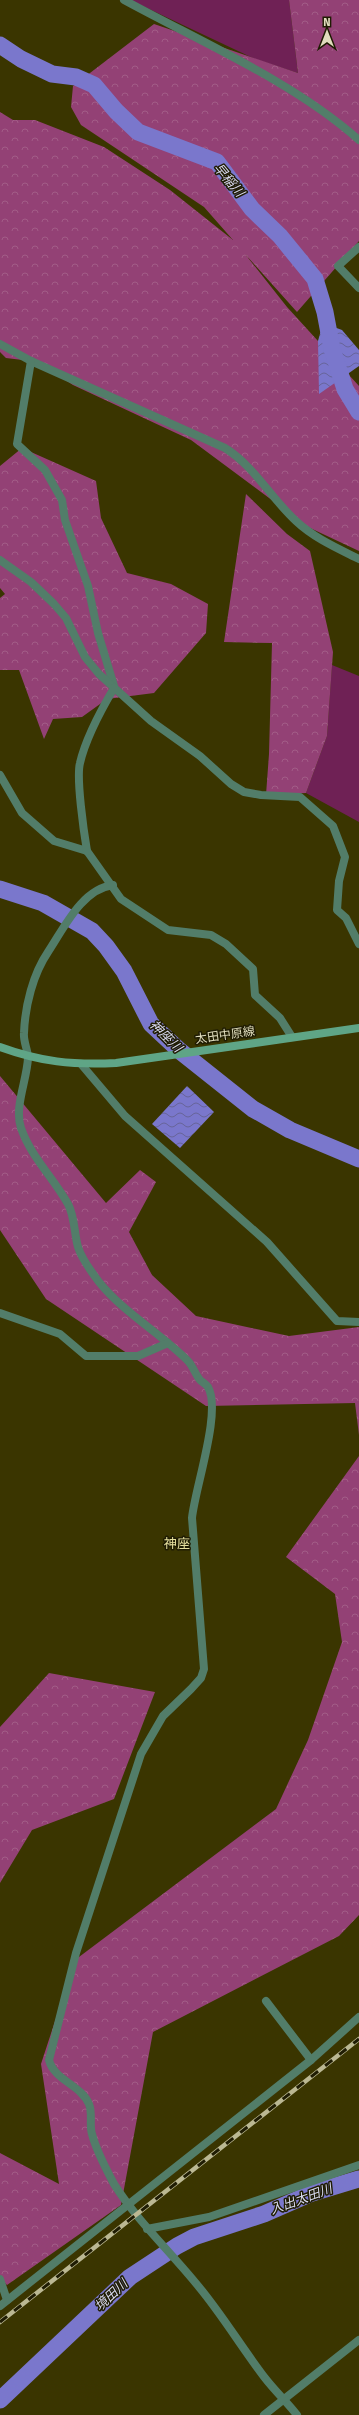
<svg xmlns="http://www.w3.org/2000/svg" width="359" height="2415" font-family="'Fira Sans','Noto Sans JP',sans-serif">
<defs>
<pattern id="forest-crowns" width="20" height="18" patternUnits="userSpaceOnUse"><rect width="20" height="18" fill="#934175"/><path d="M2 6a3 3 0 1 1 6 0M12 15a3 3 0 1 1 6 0" fill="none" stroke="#a25c87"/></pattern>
<pattern id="water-waves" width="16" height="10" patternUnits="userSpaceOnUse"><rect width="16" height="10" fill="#7a77cc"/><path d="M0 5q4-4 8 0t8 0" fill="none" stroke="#676499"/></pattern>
</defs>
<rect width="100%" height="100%" fill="#3a3500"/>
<g fill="#6f2155">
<path d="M 130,0 L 289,0 L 298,73 L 255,59 Z"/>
<path d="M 332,665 L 359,676 L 359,822 L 306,793 L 327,736 Z"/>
</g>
<g fill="url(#forest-crowns)">
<path d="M 289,0 L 359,0 L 359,241 L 297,312 L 245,254 L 287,307 L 359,386 L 359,551 L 308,527 L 191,440 L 73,385 L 44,366 L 31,361 L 6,358 L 0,352 L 0,112 L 13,120 L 35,120 L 104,147 L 170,190 L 233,240 L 204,207 L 81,125 L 71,107 L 73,86 L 154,24 L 298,73 Z"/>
<path d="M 22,448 L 96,481 L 101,518 L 127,573 L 171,584 L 208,604 L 206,633 L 154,693 L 107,699 L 82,717 L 53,719 L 44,739 L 19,670 L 0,670 L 0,598 L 5,594 L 0,588 L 0,466 Z"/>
<path d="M 246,494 L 287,534 L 310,551 L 333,652 L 327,736 L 306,793 L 266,795 L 269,754 L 272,643 L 224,642 Z"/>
<path d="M 0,1076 L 106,1203 L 140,1170 L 156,1182 L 129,1232 L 152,1275 L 196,1316 L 289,1336 L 359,1327 L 359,1435 L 355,1403 L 206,1406 L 46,1299 L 0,1230 Z"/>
<path d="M 359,1456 L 359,1915 L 339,1936 L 153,2032 L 121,2205 L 7,2285 L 0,2278 L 0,2153 L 59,2184 L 41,2064 L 75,1960 L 276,1809 L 308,1740 L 342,1642 L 335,1594 L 286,1557 Z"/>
<path d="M 49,1673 L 155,1692 L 114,1799 L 32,1830 L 0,1883 L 0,1727 Z"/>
</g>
<g fill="url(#water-waves)">
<path d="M 323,323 L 342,330 L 359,350 L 359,366 L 319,394 L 318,341 Z"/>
<path d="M 187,1086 L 214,1112 L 180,1148 L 152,1124 Z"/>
</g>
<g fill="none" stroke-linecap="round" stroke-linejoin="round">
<g stroke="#7a77cc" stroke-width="17">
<path d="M 0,45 L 21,59 L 52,74 L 76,77 L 94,85 L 116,111 L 138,132 L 217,162 L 252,209 L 280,236 L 315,279 L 325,312 L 332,349 L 345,389 L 359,412"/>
<path d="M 0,889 L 43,903 L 92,931 L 106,946 L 124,971 L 151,1024 L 180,1051 L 253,1109 L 290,1130 L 359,1159"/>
<path d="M 0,2400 L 130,2277 L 177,2246 L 194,2237 L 264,2214 L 312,2193 L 359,2179"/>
</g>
<g stroke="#527d69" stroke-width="8">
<path d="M 359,247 L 338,266 L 359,288"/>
<path d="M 0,344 L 31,361 L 225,448 C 255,467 270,497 296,521 C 314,538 337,548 359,559"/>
<path d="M 31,361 L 17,444 L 45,470 L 62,500 L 65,520 L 88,586 L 98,633 L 114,686"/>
<path d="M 0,560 L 31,582 L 54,604 L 66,618 L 85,657 L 99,674 L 151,721 L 200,756 L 231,784 L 244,792 L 261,795 L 300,797 L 333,826 L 345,857 L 339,881 L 337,910 L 346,918 L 359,944"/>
<path d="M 0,775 L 22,813 L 54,841 L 87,851 L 121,899 L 168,930 L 211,935 L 226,944 L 253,969 L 255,995 L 280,1018 L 292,1037"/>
<path d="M 87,851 C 84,833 76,778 80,763 C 86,737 101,710 114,688"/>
<path d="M 113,885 C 82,889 64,928 48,952 C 33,974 25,1006 24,1033 C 23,1041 28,1050 28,1058 C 27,1080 14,1107 21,1128 C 31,1157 53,1177 68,1204 C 75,1217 74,1233 78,1247 C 82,1260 91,1271 99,1282 C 124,1313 160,1333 188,1361 C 193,1366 195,1374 200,1380 C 202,1382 206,1384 208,1387 C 222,1411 195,1488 192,1518 L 204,1669 L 201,1678 L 191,1689 L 163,1716 L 141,1754 L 76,1953 L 49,2060 C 54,2080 81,2085 89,2104 C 93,2114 89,2124 92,2134 C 96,2150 106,2169 114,2184 C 138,2222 171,2252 199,2287 C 223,2316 242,2348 265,2378 C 275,2391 287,2402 297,2415"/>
<path d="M 81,1064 L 125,1116 L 267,1242 L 337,1321 L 359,1322"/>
<path d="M 0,1313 L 60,1334 L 86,1356 L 138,1356 L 168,1343"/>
<path d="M 266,2001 L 311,2060"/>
<path d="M 147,2229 L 209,2217 L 359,2165"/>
<path d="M 0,2279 L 7,2300"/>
<path d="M 0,2306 L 311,2060 L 359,2017"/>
<path d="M 264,2415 L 359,2340"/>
</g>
<path stroke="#527d69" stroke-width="8" d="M 124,0 C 201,42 294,82 359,140"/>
<path stroke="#5fa586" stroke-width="8" d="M 0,1047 C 41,1062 72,1065 116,1063 L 359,1028"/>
<defs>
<path id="rail" d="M 0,2322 L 359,2039"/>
</defs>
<use href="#rail" stroke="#bbb893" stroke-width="4.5"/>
<use href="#rail" stroke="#1f1c03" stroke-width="3" stroke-dasharray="9" stroke-linecap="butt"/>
</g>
<g text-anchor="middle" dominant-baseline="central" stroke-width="3" stroke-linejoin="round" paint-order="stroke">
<g font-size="12" fill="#e0ddbd" stroke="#1f1c03">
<text transform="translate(225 1035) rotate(-8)">太田中原線</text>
</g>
<g font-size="13" font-style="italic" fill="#d8d9f0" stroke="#1f1c03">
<text transform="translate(229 180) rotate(50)">早稲川</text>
<text transform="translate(166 1036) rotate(45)">神座川</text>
<text transform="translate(301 2199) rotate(-20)">入出太田川</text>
<text transform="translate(111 2295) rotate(-43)">境田川</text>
</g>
<g font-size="13" fill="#e6e09e" stroke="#1f1c03">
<text x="177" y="1543">神座</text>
</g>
</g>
<g transform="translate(327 32)" stroke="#1f1c03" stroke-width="3" paint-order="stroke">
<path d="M0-3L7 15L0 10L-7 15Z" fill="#e0ddbd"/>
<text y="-6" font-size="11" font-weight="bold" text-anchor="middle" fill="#e0ddbd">N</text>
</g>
</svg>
